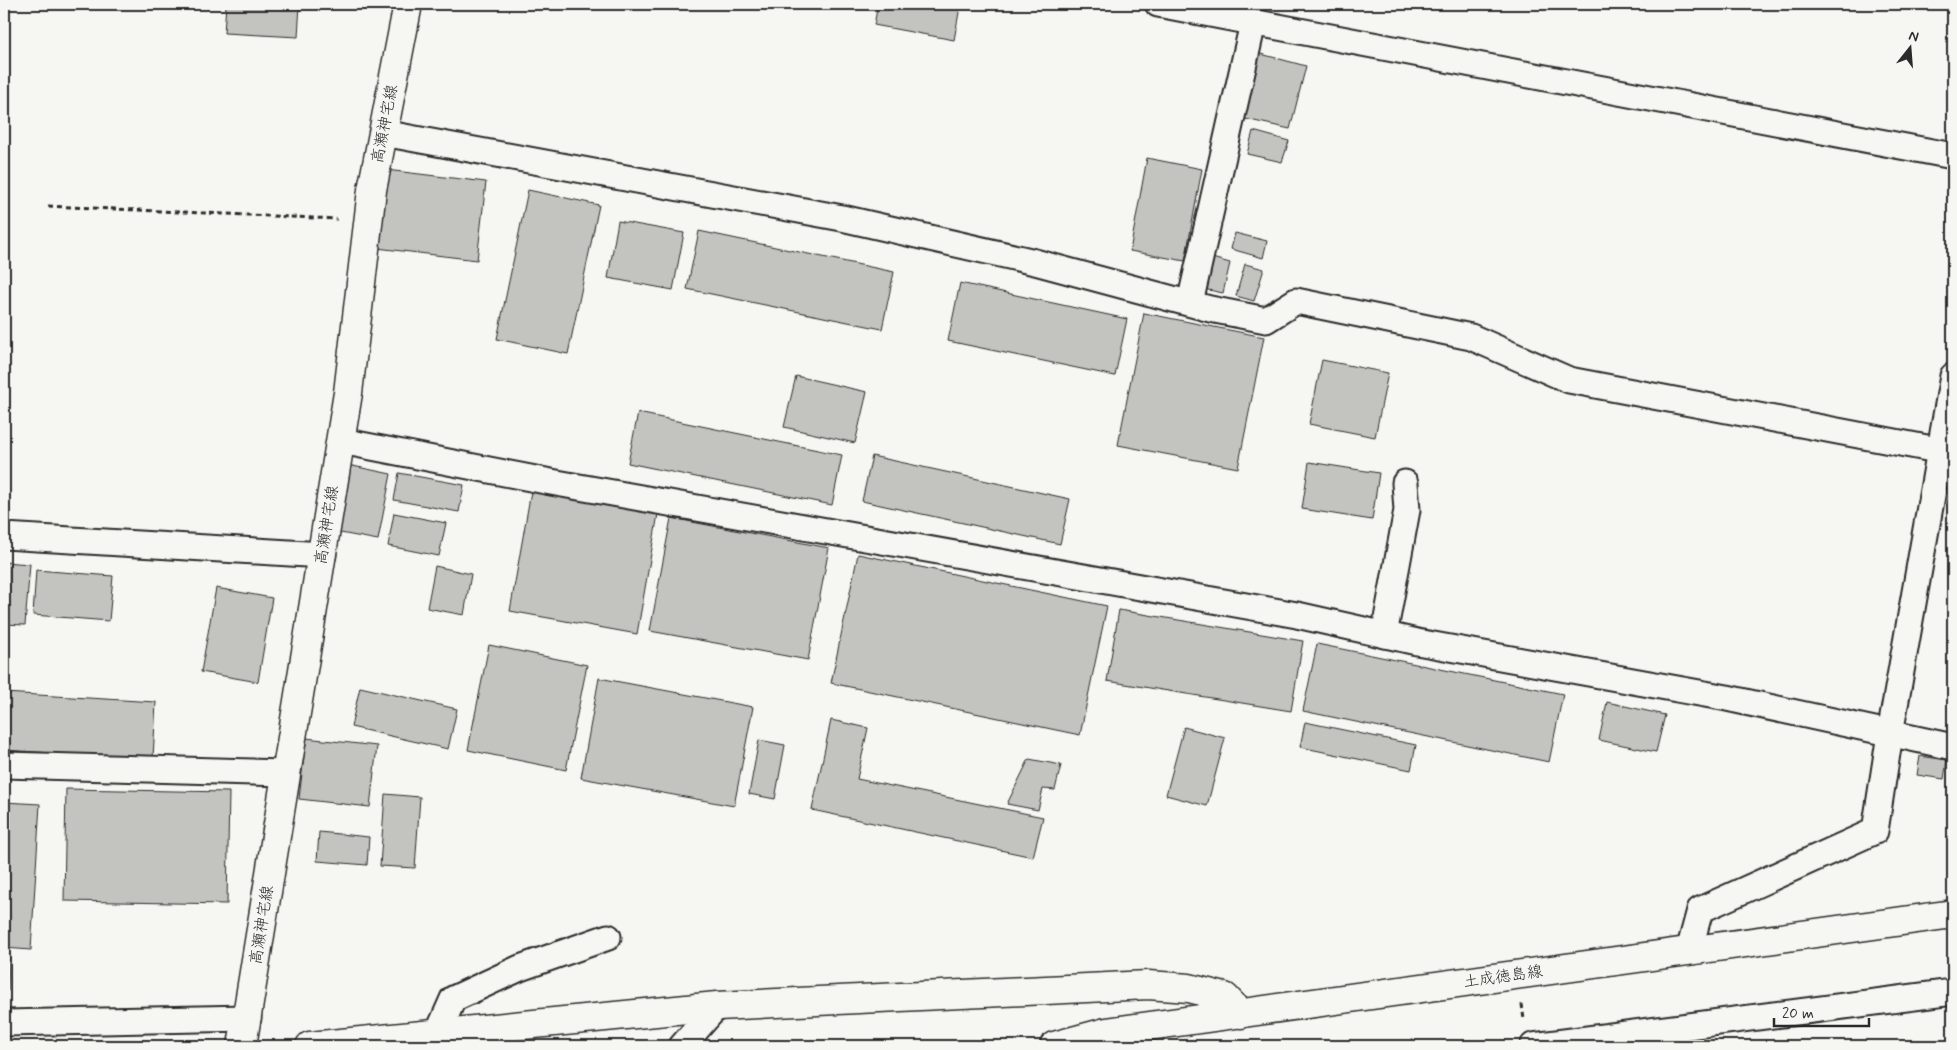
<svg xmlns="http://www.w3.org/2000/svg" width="1957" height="1050" font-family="Mynerve,'Klee One',sans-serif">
<rect width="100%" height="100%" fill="#f6f6f2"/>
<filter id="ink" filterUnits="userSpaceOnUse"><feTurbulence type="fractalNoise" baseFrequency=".02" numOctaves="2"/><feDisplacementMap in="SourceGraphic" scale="10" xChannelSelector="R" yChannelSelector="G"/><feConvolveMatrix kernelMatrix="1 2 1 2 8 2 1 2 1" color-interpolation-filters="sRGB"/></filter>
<g filter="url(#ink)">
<g fill="#c3c3c0" stroke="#2b2b2b">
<path d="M 226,4 L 300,4 L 298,37 L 224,33 Z"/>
<path d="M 878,4 L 944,4 L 960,7 L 954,40 L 874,25 Z"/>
<path d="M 1257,53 L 1306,66 L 1290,129 L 1241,118 Z"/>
<path d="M 1253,131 L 1289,141 L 1282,162 L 1247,154 Z"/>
<path d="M 1147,158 L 1202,169 L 1185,261 L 1130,251 Z"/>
<path d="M 386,170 L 486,182 L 477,260 L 377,248 Z"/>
<path d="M 528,190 L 599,205 L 568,354 L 497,339 Z"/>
<path d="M 618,221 L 684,233 L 673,290 L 608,278 Z"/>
<path d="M 699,231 L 894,272 L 882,329 L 687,289 Z"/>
<path d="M 1235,233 L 1267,241 L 1263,258 L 1231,249 Z"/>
<path d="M 1212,258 L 1230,263 L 1223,293 L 1204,289 Z"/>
<path d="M 1245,264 L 1264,269 L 1254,301 L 1236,296 Z"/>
<path d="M 960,283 L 1127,319 L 1115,376 L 948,341 Z"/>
<path d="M 1144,313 L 1264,337 L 1238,468 L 1118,445 Z"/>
<path d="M 1322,360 L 1388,373 L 1375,437 L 1309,424 Z"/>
<path d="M 796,376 L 867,392 L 855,443 L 784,427 Z"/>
<path d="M 638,413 L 842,455 L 832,505 L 628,463 Z"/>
<path d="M 872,456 L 1070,499 L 1060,544 L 862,501 Z"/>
<path d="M 1309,462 L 1379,473 L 1372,520 L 1302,509 Z"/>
<path d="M 348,465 L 391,474 L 378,540 L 335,532 Z"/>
<path d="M 399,473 L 464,485 L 459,512 L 394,500 Z"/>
<path d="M 531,491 L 658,514 L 637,634 L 510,611 Z"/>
<path d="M 394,513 L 446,523 L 439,556 L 388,546 Z"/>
<path d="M 671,518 L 829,548 L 808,660 L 650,631 Z"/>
<path d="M 858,554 L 1107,606 L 1080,735 L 831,683 Z"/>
<path d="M 4,562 L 30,564 L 25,625 L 4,624 Z"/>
<path d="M 435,566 L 471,574 L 464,615 L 427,608 Z"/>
<path d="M 36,570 L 113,576 L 109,621 L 33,615 Z"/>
<path d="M 216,588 L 272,598 L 258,682 L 201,672 Z"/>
<path d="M 1119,610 L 1303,641 L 1291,711 L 1107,681 Z"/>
<path d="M 1317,644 L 1563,694 L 1549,762 L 1303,711 Z"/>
<path d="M 489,645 L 587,665 L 566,770 L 468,750 Z"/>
<path d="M 599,678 L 753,707 L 734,806 L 581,778 Z"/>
<path d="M 360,687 L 457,709 L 448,749 L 351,727 Z"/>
<path d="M 4,693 L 156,702 L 153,759 L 4,750 Z"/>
<path d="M 1607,702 L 1665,715 L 1656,752 L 1599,740 Z"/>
<path d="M 831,720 L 868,728 L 857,779 L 1043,817 L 1033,857 L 812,810 Z"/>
<path d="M 1305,722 L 1416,745 L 1411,770 L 1300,747 Z"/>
<path d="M 1184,727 L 1225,738 L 1207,806 L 1166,795 Z"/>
<path d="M 306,738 L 377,746 L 370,807 L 299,799 Z"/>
<path d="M 759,740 L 785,745 L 775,799 L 749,794 Z"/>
<path d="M 1920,756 L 1947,760 L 1944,779 L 1917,775 Z"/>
<path d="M 1029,759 L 1061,765 L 1055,790 L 1043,789 L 1038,810 L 1007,804 Z"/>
<path d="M 66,789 L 229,792 L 227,904 L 64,901 Z"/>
<path d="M 385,794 L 420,797 L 415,868 L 380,866 Z"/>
<path d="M 4,802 L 40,804 L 31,950 L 4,948 Z"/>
<path d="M 319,832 L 369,837 L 367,865 L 317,861 Z"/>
<path d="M 4,957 L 9,957 L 8,991 L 4,991 Z"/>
</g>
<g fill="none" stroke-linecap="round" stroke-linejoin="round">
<defs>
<g id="street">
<path d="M 1158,4 L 1953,156"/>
<path d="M 383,133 L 842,218 L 1035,262 L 1210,309 L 1266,320 L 1296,301 L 1471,337 L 1569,380 L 1953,453"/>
<path d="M 1190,303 L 1253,23"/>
<path d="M 341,441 L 551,482 L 1297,615 L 1417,642 L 1727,698 L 1953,747"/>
<path d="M 4,536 L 323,555"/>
<path d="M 1384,635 L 1407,510 L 1405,483"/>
<path d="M 4,765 L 285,773"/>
<path d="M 1689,951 L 1700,910 L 1875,831 L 1890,734 L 1953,376"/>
<path d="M 4,1023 L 248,1018"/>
<path d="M 438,1033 L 453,999 L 520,968 L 608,937"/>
<path d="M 682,1046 L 717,1006"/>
<path d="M 1533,1046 L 1953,992"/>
</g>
<g id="secondary">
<path d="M 242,1046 L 348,393 L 372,190 L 408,4"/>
<path d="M 310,1046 L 717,1006 L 1148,985 L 1189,988 L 1225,997 L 1241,1014"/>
<path d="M 1054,1046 L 1106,1032 L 1953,914"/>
</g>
</defs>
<use href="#street" stroke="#2b2b2b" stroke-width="29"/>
<use href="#secondary" stroke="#2b2b2b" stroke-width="31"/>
<g stroke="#2b2b2b" stroke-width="3" stroke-dasharray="5 4" stroke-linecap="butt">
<path d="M 48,206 L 337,219"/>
<path d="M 1522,1004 L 1524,1020"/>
</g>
<use href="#street" stroke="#f6f6f2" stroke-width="25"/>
<use href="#secondary" stroke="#f6f6f2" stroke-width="28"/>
</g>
</g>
<g text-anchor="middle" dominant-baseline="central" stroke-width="4" stroke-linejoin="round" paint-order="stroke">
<g font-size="16" fill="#2b2b2b" stroke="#f6f6f2">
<text transform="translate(385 124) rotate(-79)">高瀬神宅線</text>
<text transform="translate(327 525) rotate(-81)">高瀬神宅線</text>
<text transform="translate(262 925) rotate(-81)">高瀬神宅線</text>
<text transform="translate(1503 977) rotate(-8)">土成徳島線</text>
</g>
</g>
<rect width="1957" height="1050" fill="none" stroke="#f6f6f2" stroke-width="20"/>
<rect x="10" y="10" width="1937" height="1030" fill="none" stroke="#2b2b2b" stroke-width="2" filter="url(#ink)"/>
<g transform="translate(1910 48) rotate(17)" stroke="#f6f6f2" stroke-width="4" paint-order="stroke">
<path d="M0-4L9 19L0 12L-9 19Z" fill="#2b2b2b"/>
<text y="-8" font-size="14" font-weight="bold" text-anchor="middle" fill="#2b2b2b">N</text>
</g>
<path d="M1774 1018v8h95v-8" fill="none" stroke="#2b2b2b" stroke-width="2.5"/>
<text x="1782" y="1018" font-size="15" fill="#2b2b2b" stroke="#f6f6f2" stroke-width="4" paint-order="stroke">20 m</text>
</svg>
